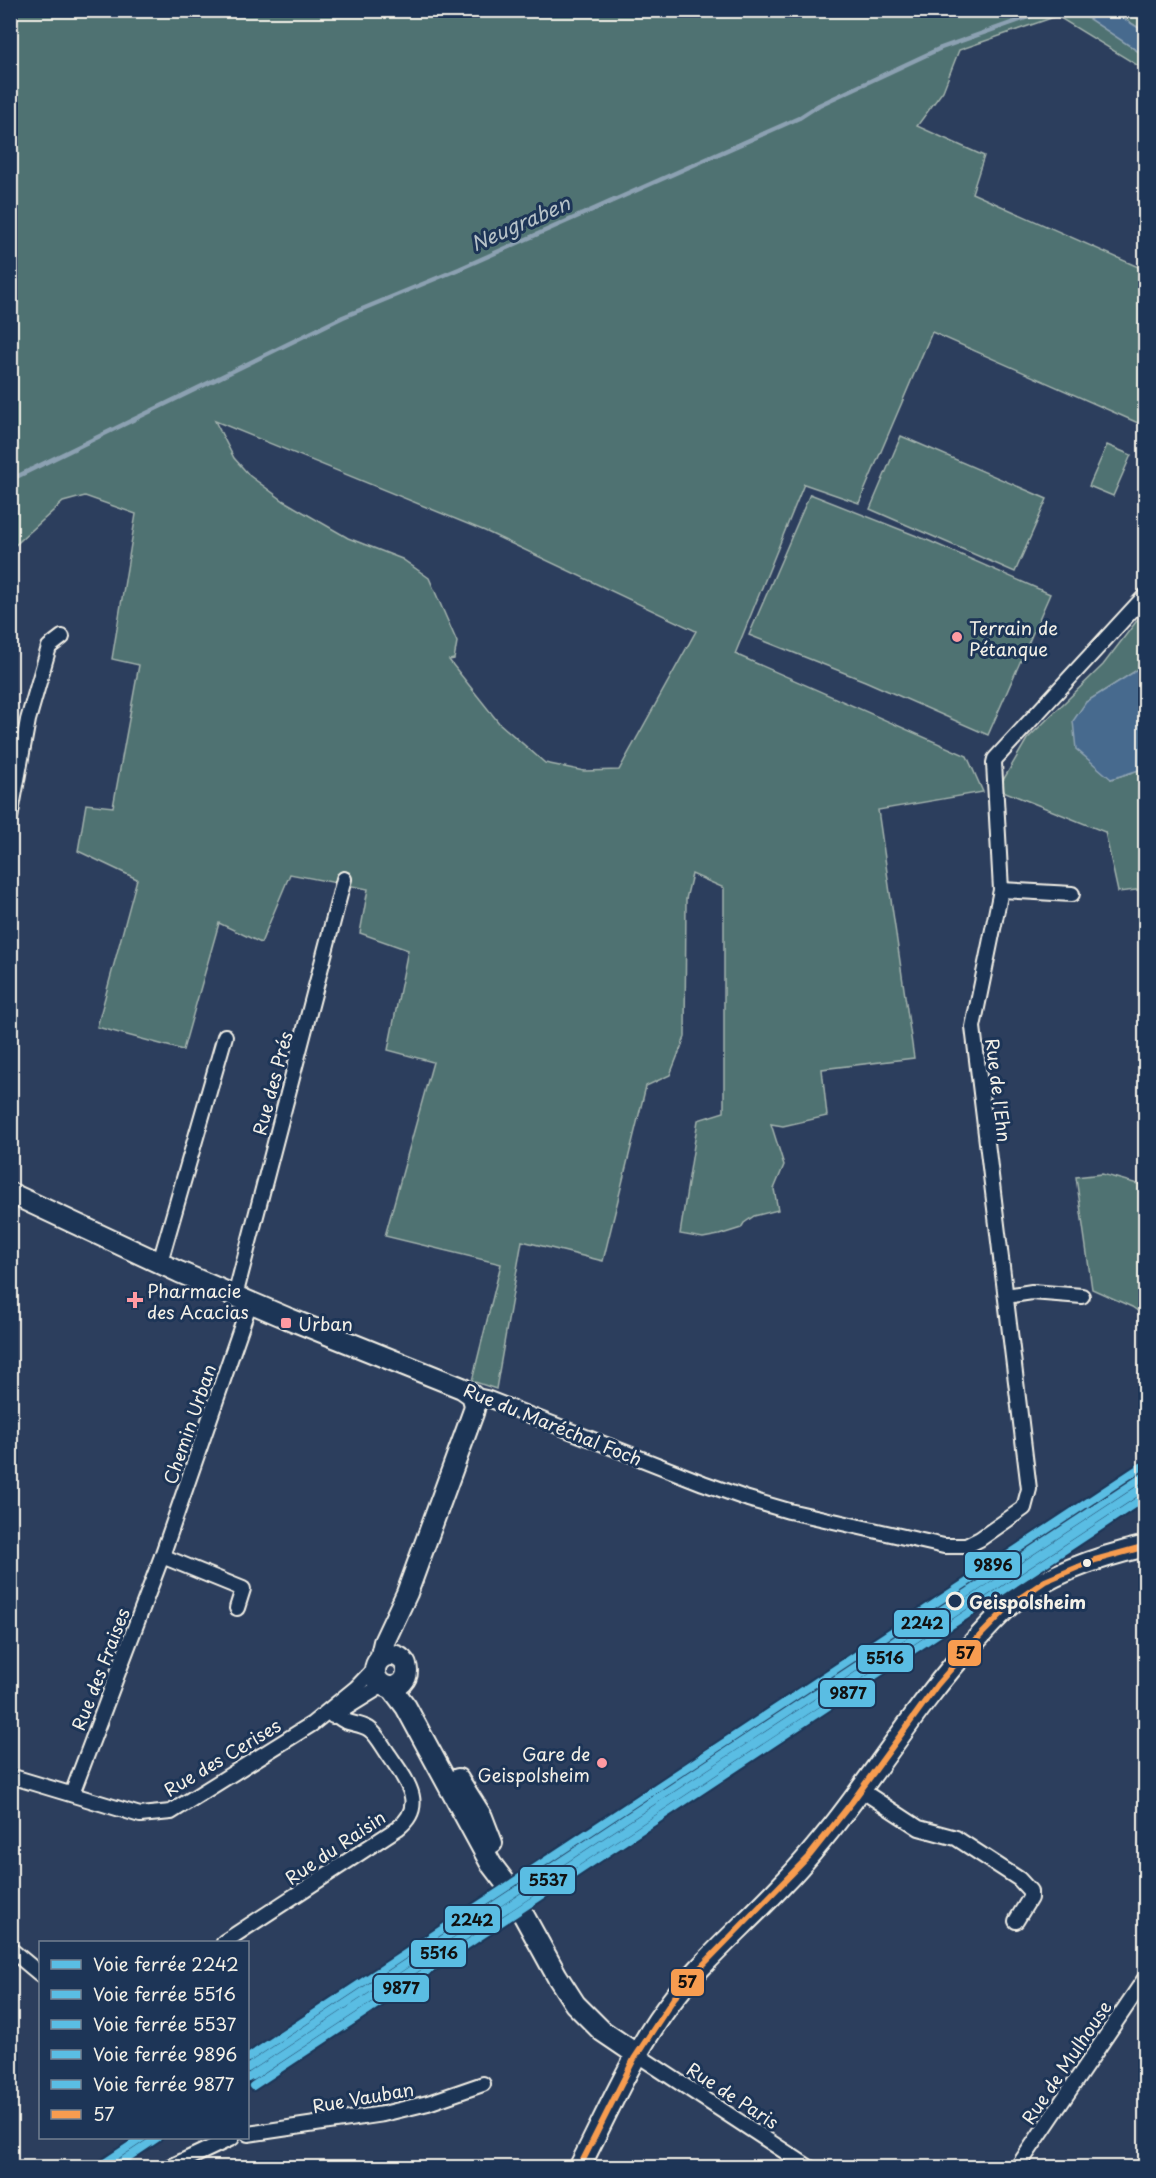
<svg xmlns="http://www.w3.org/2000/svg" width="1156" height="2178" font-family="'Playpen Sans',sans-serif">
<rect width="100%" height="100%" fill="#2c3e5d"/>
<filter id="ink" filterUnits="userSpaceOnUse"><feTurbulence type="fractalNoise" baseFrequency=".0167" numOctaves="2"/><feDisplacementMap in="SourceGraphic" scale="12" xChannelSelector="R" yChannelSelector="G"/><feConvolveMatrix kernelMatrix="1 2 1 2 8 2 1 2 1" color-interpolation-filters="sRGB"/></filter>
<g filter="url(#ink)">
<g fill="#507272" stroke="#a2b2ad" stroke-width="1.5" fill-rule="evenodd">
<path d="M 1077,10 L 1145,56 L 1145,70 L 1057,16 L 959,50 L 943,91 L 917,126 L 984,156 L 972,193 L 1145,270 L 1145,426 L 932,332 L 859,503 L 804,484 L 735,654 L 967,756 L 983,792 L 878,810 L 914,1058 L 822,1069 L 827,1116 L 783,1126 L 771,1124 L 784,1165 L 774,1189 L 778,1210 L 754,1216 L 744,1223 L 741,1228 L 719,1235 L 703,1238 L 680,1234 L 698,1120 L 724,1112 L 724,888 L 692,874 L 686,899 L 685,1037 L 670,1075 L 646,1086 L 603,1261 L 522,1241 L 496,1389 L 472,1381 L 501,1264 L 385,1236 L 433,1062 L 388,1050 L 408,950 L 360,933 L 368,889 L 290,874 L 261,943 L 219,923 L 183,1050 L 97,1027 L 137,879 L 78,851 L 86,804 L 113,807 L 139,665 L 112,659 L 136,514 L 85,496 L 63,502 L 11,549 L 10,11 ZM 215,421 L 485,531 L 696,631 L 619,770 L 584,771 L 545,763 L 499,723 L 449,660 L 454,659 L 457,642 L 429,578 L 402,559 L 348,538 L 284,501 L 250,476 L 234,458 Z"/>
<path d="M 1112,11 L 1145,11 L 1145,32 Z"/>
<path d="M 901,436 L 1047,499 L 1015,572 L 870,509 Z"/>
<path d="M 1107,445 L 1131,455 L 1113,496 L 1089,486 Z"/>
<path d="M 810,494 L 927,540 L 1050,594 L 988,735 L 865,681 L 749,635 Z"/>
<path d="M 1145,610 L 1145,665 L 1086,702 L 1111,779 L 1145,768 L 1145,889 L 1118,892 L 1105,832 L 998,789 L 1027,739 L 1103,665 Z"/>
<path d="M 1102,1174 L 1145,1186 L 1145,1316 L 1132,1307 L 1092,1289 L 1076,1177 Z"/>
</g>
<g fill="#476b8e" stroke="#8ca1b2" stroke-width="1.5">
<path d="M 1077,11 L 1112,11 L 1145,32 L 1145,56 Z"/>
<path d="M 1145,665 L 1145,768 L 1111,779 L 1076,749 L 1073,721 L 1086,702 Z"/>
</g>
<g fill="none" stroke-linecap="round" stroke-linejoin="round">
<path stroke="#8ca1b2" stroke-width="4.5" d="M 10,480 L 343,317 L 459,269 L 799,118 L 819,105 L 941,48 L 1048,10"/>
<defs>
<g id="minor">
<path d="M 10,818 L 28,720 L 49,647 L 62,637"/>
<path d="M 1001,890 L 1072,894"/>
<path d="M 160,1262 L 225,1036"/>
<path d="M 235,1296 L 344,879"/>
<path d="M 1006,1296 L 1032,1292 L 1082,1296"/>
<path d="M 472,1395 L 486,1398 L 703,1483 L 748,1499 L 789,1511 L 944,1546 L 966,1546 L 980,1539 L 1024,1508 L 1029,1489 L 973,1027 L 1001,890 L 994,763 L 995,759 L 1146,595"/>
<path d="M 162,1556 L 243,1589 L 237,1608"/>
<path d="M 333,1716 L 383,1685"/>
<path d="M 10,1776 L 140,1815 L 171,1812 L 312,1724 L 356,1688 L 375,1668"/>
<path d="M 861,1790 L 919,1828 L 956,1838 L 1019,1879 L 1030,1891 L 1030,1898 L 1016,1921"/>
<path d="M 72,1794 L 162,1556 L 250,1302"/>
<path d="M 224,1942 L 398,1828 C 428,1805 405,1779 389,1755 C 383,1747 377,1734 369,1729 C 358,1722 344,1725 336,1714"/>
<path d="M 10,1949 L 40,1974"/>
<path d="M 636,2054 L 810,2168"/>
<path d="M 248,2134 L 383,2114 L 428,2103 L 483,2084"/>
<path d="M 168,2168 L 232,2138"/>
<path d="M 1017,2168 L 1146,1977"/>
</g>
<g id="secondary">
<path d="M 10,1193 L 179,1272 L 287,1318 L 462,1388 L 472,1395 L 475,1405 L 473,1413 L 407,1593 L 384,1642 L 380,1659"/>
<circle cx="391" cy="1671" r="16"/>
<path d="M 391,1687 L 406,1707 L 491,1864 L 507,1885 L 557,1976 L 575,2004 L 602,2031 L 636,2054"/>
<path d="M 458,1779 L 482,1817 L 492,1843"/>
<path d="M 579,2168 C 609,2110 634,2049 674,1998 C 707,1956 748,1922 784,1883 C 802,1865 818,1845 834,1825 C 882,1764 922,1698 975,1641 C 988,1627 1001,1612 1016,1600 C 1052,1572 1102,1556 1146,1546"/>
</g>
</defs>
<use href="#minor" stroke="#f4f1e8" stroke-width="18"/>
<use href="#secondary" stroke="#f4f1e8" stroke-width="24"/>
<use href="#minor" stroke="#1d3557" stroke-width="14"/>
<use href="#secondary" stroke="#1d3557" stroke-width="20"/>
<defs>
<path id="bus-1" d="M 579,2168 L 634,2059 L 674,1998 L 700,1968 L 810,1855 L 852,1802 L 937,1685 L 975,1641 L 1010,1605 L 1045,1581 L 1095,1560 L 1146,1546"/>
</defs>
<use href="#bus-1" stroke="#1d3557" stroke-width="10"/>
<use href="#bus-1" stroke="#f79c50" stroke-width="6"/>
<defs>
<g id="rail-1">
<path d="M 248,2068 L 1146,1475"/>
<path d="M 97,2168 L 142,2138"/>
</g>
<path id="rail-2" d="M 253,2076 L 1146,1486"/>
<g id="rail-3">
<path d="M 248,2078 L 1146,1485"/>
<path d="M 112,2168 L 157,2138"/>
</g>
<path id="rail-4" d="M 248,2058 L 1141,1467"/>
<path id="rail-5" d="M 253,2086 L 1146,1496"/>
</defs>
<use href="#rail-1" stroke="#1d3557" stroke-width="12"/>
<use href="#rail-2" stroke="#1d3557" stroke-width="12"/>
<use href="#rail-3" stroke="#1d3557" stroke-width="12"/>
<use href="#rail-4" stroke="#1d3557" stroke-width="12"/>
<use href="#rail-5" stroke="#1d3557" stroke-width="12"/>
<use href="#rail-1" stroke="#5abde3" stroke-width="8"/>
<use href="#rail-2" stroke="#5abde3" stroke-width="8"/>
<use href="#rail-3" stroke="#5abde3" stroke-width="8"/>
<use href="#rail-4" stroke="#5abde3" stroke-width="8"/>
<use href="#rail-5" stroke="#5abde3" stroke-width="8"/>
</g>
</g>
<g fill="#ff9aa2" stroke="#1d3557" stroke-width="2">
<circle cx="957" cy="637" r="6"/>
<path d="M132 1291h6v6h6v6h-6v6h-6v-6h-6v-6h6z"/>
<rect x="280" y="1317" width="12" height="12" rx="3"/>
<circle cx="602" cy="1763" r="6"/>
</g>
<circle fill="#f4f1e8" stroke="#1d3557" stroke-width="2" cx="1087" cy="1563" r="5"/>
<circle fill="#1d3557" stroke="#f4f1e8" stroke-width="3" cx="955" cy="1601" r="8"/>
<g text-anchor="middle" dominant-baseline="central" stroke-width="6" stroke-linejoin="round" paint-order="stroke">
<g font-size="18" fill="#f4f1e8" stroke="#1d3557" text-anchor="start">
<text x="969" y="627">Terrain de<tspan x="969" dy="21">Pétanque</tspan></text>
<text x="147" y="1290">Pharmacie<tspan x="147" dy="21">des Acacias</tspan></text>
<text x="298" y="1323">Urban</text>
<text x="590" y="1753" text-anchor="end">Gare de<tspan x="590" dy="21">Geispolsheim</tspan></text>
</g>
<g font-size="18" fill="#f4f1e8" stroke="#1d3557">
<text transform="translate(272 1083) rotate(-75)">Rue des Prés</text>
<text transform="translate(999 1090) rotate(83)">Rue de l'Ehn</text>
<text transform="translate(189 1424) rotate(-71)">Chemin Urban</text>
<text transform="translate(553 1424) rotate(22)">Rue du Maréchal Foch</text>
<text transform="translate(100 1669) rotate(-69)">Rue des Fraises</text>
<text transform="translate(222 1757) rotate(-31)">Rue des Cerises</text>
<text transform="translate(335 1847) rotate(-34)">Rue du Raisin</text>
<text transform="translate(1066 2062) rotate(-56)">Rue de Mulhouse</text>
<text transform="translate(733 2095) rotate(33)">Rue de Paris</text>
<text transform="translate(363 2097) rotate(-10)">Rue Vauban</text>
</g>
<g font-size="18" font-weight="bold" fill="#f4f1e8" stroke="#1d3557" text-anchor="start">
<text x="969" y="1601">Geispolsheim</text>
</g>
<g font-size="20" font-style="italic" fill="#b7c2c8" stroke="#1d3557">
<text transform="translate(520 223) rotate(-24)">Neugraben</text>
</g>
</g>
<g stroke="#1d3557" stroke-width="2">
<rect x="964" y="1551" width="57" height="28" rx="6" fill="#5abde3"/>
<rect x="893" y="1609" width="57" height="29" rx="6" fill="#5abde3"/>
<rect x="947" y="1639" width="35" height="28" rx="6" fill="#f79c50"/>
<rect x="857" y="1644" width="57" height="29" rx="6" fill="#5abde3"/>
<rect x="819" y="1679" width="57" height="29" rx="6" fill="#5abde3"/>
<rect x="519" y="1866" width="57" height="29" rx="6" fill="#5abde3"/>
<rect x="444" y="1905" width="57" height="29" rx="6" fill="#5abde3"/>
<rect x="410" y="1939" width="57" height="29" rx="6" fill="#5abde3"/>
<rect x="670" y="1968" width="35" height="29" rx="6" fill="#f79c50"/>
<rect x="373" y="1974" width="57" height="29" rx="6" fill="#5abde3"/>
</g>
<g font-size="16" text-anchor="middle" font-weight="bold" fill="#111">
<text x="993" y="1571">9896</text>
<text x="922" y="1629">2242</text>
<text x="965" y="1659">57</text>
<text x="885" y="1664">5516</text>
<text x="848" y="1699">9877</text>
<text x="548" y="1886">5537</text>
<text x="472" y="1926">2242</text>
<text x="439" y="1959">5516</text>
<text x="687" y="1988">57</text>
<text x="401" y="1994">9877</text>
</g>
<rect width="1156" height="2178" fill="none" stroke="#1d3557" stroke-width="36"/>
<rect x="18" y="18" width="1120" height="2142" fill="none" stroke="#f4f1e8" stroke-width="2" filter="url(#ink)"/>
<rect x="39" y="1941" width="210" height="198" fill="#1d3557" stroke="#738091" stroke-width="1.5"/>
<rect x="51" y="1960" width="30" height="9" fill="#5abde3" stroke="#738091" stroke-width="1.5"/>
<text x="93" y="1971" font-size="18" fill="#f4f1e8">Voie ferrée 2242</text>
<rect x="51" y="1990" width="30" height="9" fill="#5abde3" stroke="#738091" stroke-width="1.5"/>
<text x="93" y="2001" font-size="18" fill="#f4f1e8">Voie ferrée 5516</text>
<rect x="51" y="2020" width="30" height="9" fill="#5abde3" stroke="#738091" stroke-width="1.5"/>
<text x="93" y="2031" font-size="18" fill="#f4f1e8">Voie ferrée 5537</text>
<rect x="51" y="2050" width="30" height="9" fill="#5abde3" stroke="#738091" stroke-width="1.5"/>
<text x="93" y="2061" font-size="18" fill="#f4f1e8">Voie ferrée 9896</text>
<rect x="51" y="2080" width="30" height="9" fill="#5abde3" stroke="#738091" stroke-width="1.5"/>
<text x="93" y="2091" font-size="18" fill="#f4f1e8">Voie ferrée 9877</text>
<rect x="51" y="2110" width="30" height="9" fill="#f79c50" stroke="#738091" stroke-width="1.5"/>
<text x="93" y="2121" font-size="18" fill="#f4f1e8">57</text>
</svg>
